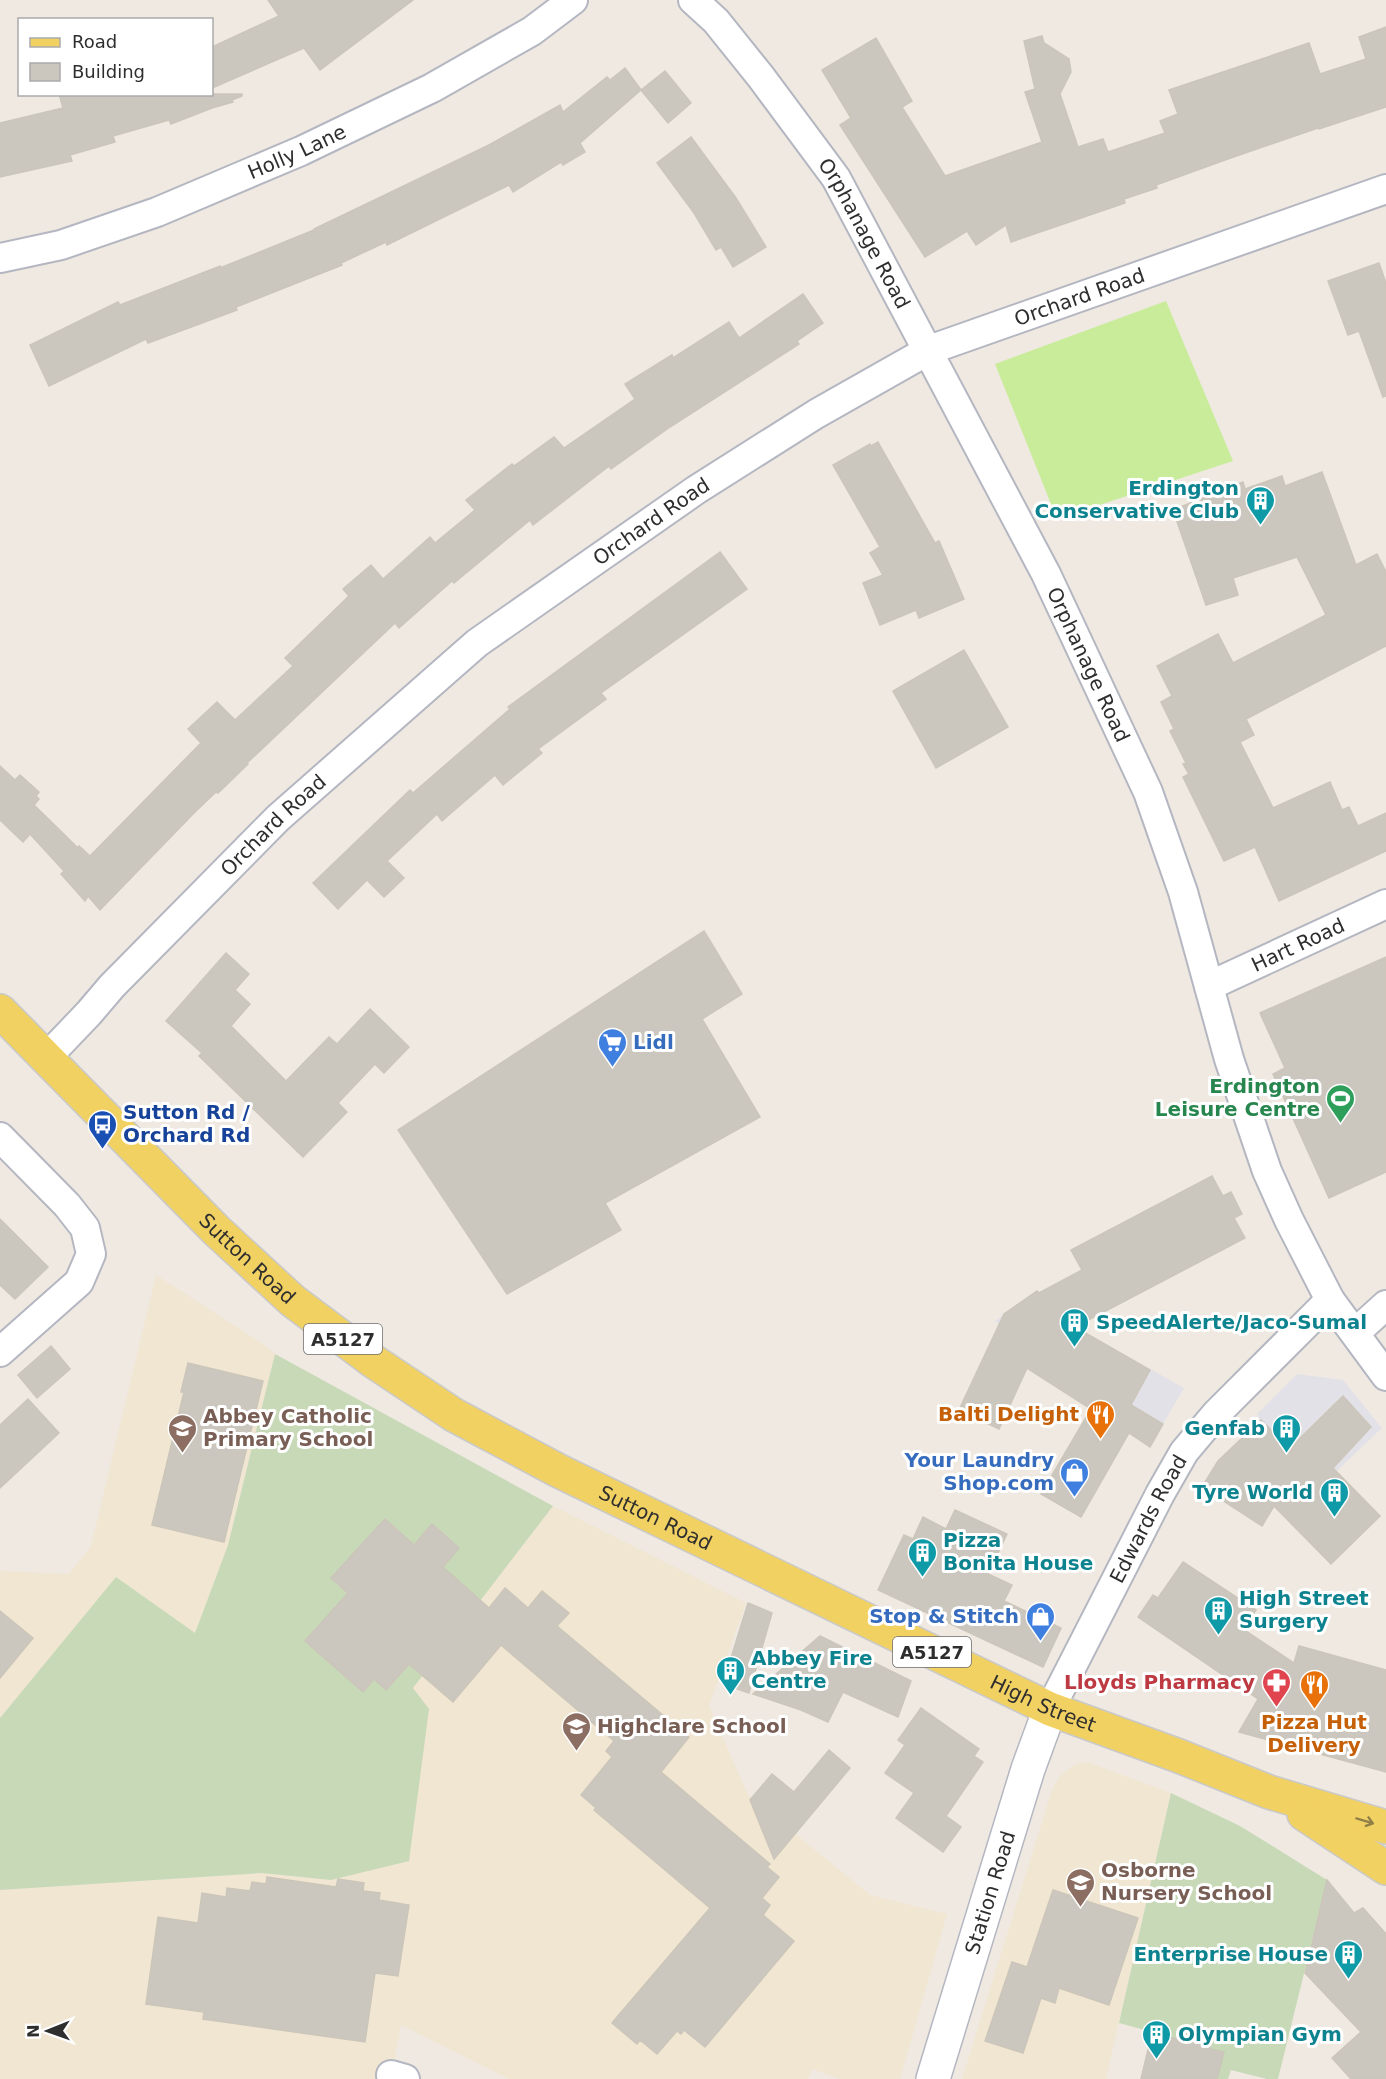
<svg xmlns="http://www.w3.org/2000/svg" width="1386" height="2079" font-family="'DejaVu Sans',sans-serif">
<rect width="100%" height="100%" fill="#efe9e1"/>
<g fill="#e3e1e8">
<path d="M 1037,1291 L 1048,1307 L 1067,1297 L 1086,1333 L 1184,1388 L 1163,1424 L 995,1321 Z"/>
<path d="M 1297,1374 L 1343,1380 L 1382,1428 L 1289,1516 L 1220,1459 L 1260,1420 L 1257,1414 Z"/>
</g>
<g fill="#f0e6d1">
<path d="M 156,1275 L 263,1344 L 275,1354 L 228,1545 L 195,1634 L 116,1578 L 0,1718 L 0,1571 L 69,1574 L 91,1546 Z"/>
<path d="M 553,1506 L 746,1603 L 709,1706 L 748,1795 L 870,1895 L 947,1914 L 900,2079 L 840,2079 L 812,2069 L 808,2079 L 509,2079 L 401,2025 L 391,2079 L 0,2079 L 0,1890 L 262,1873 L 332,1880 L 413,1688 Z"/>
<path d="M 1087,1762 L 1171,1793 L 1106,2079 L 962,2079 L 1053,1787 L 1061,1775 L 1074,1765 Z"/>
</g>
<g fill="#c8d9b8">
<path d="M 275,1354 L 553,1506 L 413,1688 L 429,1709 L 409,1861 L 331,1880 L 262,1873 L 0,1890 L 0,1718 L 116,1577 L 195,1633 L 228,1545 Z"/>
<path d="M 1171,1793 L 1240,1826 L 1327,1880 L 1278,2079 L 1267,2079 L 1231,2070 L 1228,2079 L 1217,2079 L 1224,2052 L 1210,2049 L 1212,2038 L 1188,2031 L 1185,2041 L 1119,2023 Z"/>
</g>
<path fill="#c9ec9a" d="M 1166,301 L 1233,461 L 1057,519 L 995,364 Z"/>
<g fill="#cbc7bf" stroke="#cbc5ba" stroke-width="1.5">
<path d="M 268,0 L 413,0 L 320,70 L 304,48 L 212,88 L 212,47 L 279,16 Z"/>
<path d="M 1386,27 L 1386,107 L 1319,129 L 1318,128 L 1225,160 L 1156,185 L 1157,188 L 1124,199 L 1125,203 L 1011,242 L 1006,225 L 976,245 L 967,231 L 925,257 L 840,125 L 851,118 L 822,70 L 876,38 L 912,101 L 902,107 L 945,176 L 1042,142 L 1025,92 L 1035,89 L 1024,41 L 1042,36 L 1044,43 L 1069,59 L 1071,72 L 1060,94 L 1078,147 L 1103,139 L 1108,152 L 1165,133 L 1160,121 L 1178,114 L 1169,90 L 1309,43 L 1320,74 L 1366,59 L 1359,37 Z"/>
<path d="M 625,68 L 641,90 L 580,143 L 585,152 L 563,165 L 561,162 L 513,192 L 509,185 L 387,245 L 386,242 L 341,263 L 342,265 L 236,307 L 237,310 L 148,343 L 146,339 L 49,386 L 30,345 L 118,302 L 120,305 L 220,266 L 220,268 L 314,230 L 314,229 L 489,145 L 560,105 L 563,112 L 607,77 L 610,80 Z"/>
<path d="M 665,71 L 691,103 L 668,123 L 641,90 Z"/>
<path d="M 59,94 L 242,94 L 242,96 L 232,100 L 233,102 L 212,108 L 171,124 L 169,120 L 113,136 L 115,142 L 70,155 L 72,161 L 0,177 L 0,123 L 63,108 Z"/>
<path d="M 691,137 L 736,198 L 766,247 L 733,267 L 721,247 L 716,250 L 694,213 L 657,163 Z"/>
<path d="M 1379,263 L 1386,283 L 1386,396 L 1383,397 L 1359,331 L 1348,335 L 1328,281 Z"/>
<path d="M 803,294 L 823,323 L 797,341 L 799,344 L 670,427 L 611,469 L 609,466 L 533,525 L 530,520 L 454,583 L 452,581 L 399,628 L 395,623 L 247,763 L 248,764 L 218,793 L 216,792 L 195,812 L 100,910 L 88,896 L 85,901 L 61,874 L 64,871 L 30,834 L 23,842 L 0,820 L 0,766 L 15,780 L 20,775 L 39,792 L 36,796 L 39,799 L 34,805 L 78,848 L 79,846 L 90,856 L 201,743 L 188,729 L 217,702 L 235,720 L 293,666 L 285,658 L 349,596 L 343,589 L 371,565 L 383,579 L 430,537 L 435,543 L 475,510 L 466,500 L 512,464 L 514,466 L 554,437 L 564,448 L 635,399 L 625,384 L 672,355 L 673,358 L 729,322 L 739,338 Z"/>
<path d="M 878,442 L 935,543 L 939,541 L 964,599 L 919,618 L 916,610 L 880,625 L 863,583 L 883,575 L 870,553 L 880,547 L 833,465 L 870,444 L 871,446 Z"/>
<path d="M 1322,472 L 1356,565 L 1377,554 L 1386,572 L 1386,646 L 1246,719 L 1254,735 L 1240,742 L 1273,808 L 1330,782 L 1342,810 L 1349,807 L 1358,826 L 1386,813 L 1386,851 L 1279,901 L 1255,847 L 1224,861 L 1183,777 L 1189,774 L 1183,764 L 1186,763 L 1170,731 L 1174,729 L 1161,702 L 1172,696 L 1157,666 L 1218,634 L 1233,663 L 1326,615 L 1297,557 L 1233,578 L 1238,595 L 1206,605 L 1173,510 L 1243,482 L 1245,489 L 1282,476 L 1285,486 Z"/>
<path d="M 720,552 L 747,589 L 601,693 L 606,699 L 538,749 L 542,753 L 503,785 L 495,775 L 442,821 L 437,814 L 387,861 L 404,878 L 384,897 L 367,880 L 338,909 L 313,883 L 410,790 L 413,793 L 510,709 L 508,707 Z"/>
<path d="M 964,650 L 1008,727 L 936,768 L 893,691 Z"/>
<path d="M 704,931 L 742,994 L 702,1019 L 760,1117 L 605,1203 L 621,1230 L 507,1294 L 398,1130 Z"/>
<path d="M 226,953 L 249,974 L 235,990 L 250,1004 L 231,1026 L 286,1081 L 329,1037 L 337,1044 L 370,1009 L 409,1047 L 384,1073 L 375,1064 L 338,1103 L 347,1112 L 303,1157 L 199,1056 L 202,1053 L 166,1021 Z"/>
<path d="M 1386,957 L 1386,1172 L 1329,1198 L 1273,1074 L 1285,1068 L 1260,1013 Z"/>
<path d="M 1212,1176 L 1223,1196 L 1231,1192 L 1242,1214 L 1234,1218 L 1245,1238 L 1075,1327 L 1150,1370 L 1131,1405 L 1163,1424 L 1150,1447 L 1129,1433 L 1081,1517 L 1041,1494 L 1091,1409 L 1027,1368 L 999,1429 L 959,1410 L 1004,1314 L 1037,1291 L 1039,1293 L 1082,1270 L 1071,1250 Z"/>
<path d="M 0,1219 L 48,1267 L 15,1299 L 0,1285 Z"/>
<path d="M 51,1346 L 70,1369 L 37,1398 L 18,1375 Z"/>
<path d="M 188,1363 L 263,1381 L 224,1542 L 152,1525 L 184,1392 L 181,1392 Z"/>
<path d="M 1343,1396 L 1371,1427 L 1333,1468 L 1380,1516 L 1331,1564 L 1274,1506 L 1262,1526 L 1202,1487 L 1218,1461 L 1261,1420 L 1290,1448 Z"/>
<path d="M 28,1399 L 59,1433 L 0,1488 L 0,1425 Z"/>
<path d="M 955,1510 L 1007,1534 L 988,1574 L 1012,1585 L 1004,1601 L 1061,1628 L 1043,1667 L 878,1590 L 904,1535 L 913,1539 L 923,1517 L 946,1529 Z"/>
<path d="M 385,1519 L 414,1545 L 432,1524 L 459,1548 L 443,1567 L 489,1608 L 505,1588 L 528,1608 L 542,1591 L 569,1613 L 557,1626 L 689,1737 L 661,1772 L 770,1864 L 767,1867 L 779,1877 L 762,1898 L 770,1905 L 763,1915 L 794,1941 L 705,2047 L 684,2030 L 681,2034 L 677,2031 L 657,2054 L 640,2040 L 637,2044 L 612,2023 L 710,1908 L 594,1810 L 596,1808 L 581,1795 L 612,1757 L 606,1751 L 614,1741 L 501,1645 L 453,1702 L 409,1664 L 386,1690 L 374,1679 L 363,1692 L 305,1641 L 348,1593 L 331,1578 Z"/>
<path d="M 1183,1562 L 1256,1610 L 1243,1629 L 1294,1663 L 1299,1646 L 1386,1670 L 1386,1772 L 1239,1732 L 1258,1699 L 1138,1617 L 1153,1595 L 1158,1598 Z"/>
<path d="M 748,1603 L 772,1613 L 749,1693 L 723,1684 Z"/>
<path d="M 0,1611 L 33,1638 L 0,1678 Z"/>
<path d="M 820,1636 L 911,1681 L 898,1717 L 843,1692 L 828,1722 L 801,1710 L 753,1694 Z"/>
<path d="M 921,1708 L 979,1749 L 974,1756 L 983,1762 L 946,1816 L 961,1827 L 943,1852 L 896,1818 L 914,1793 L 885,1773 L 905,1745 L 898,1740 Z"/>
<path d="M 829,1750 L 850,1768 L 774,1859 L 750,1800 L 772,1774 L 794,1792 Z"/>
<path d="M 267,1877 L 336,1887 L 338,1879 L 364,1883 L 363,1891 L 380,1893 L 379,1900 L 409,1905 L 398,1976 L 375,1973 L 365,2042 L 203,2019 L 204,2012 L 146,2004 L 158,1917 L 198,1923 L 202,1893 L 226,1897 L 227,1888 L 250,1891 L 252,1882 L 266,1884 Z"/>
<path d="M 1327,1880 L 1354,1913 L 1363,1908 L 1386,1934 L 1386,2079 L 1351,2079 L 1332,2058 L 1361,2032 L 1305,1973 Z"/>
<path d="M 1053,1890 L 1138,1918 L 1109,2005 L 1059,1988 L 1055,2003 L 1041,1998 L 1023,2053 L 985,2041 L 1012,1962 L 1027,1967 Z"/>
<path d="M 1188,2031 L 1212,2038 L 1210,2049 L 1224,2052 L 1217,2079 L 1141,2079 L 1152,2033 L 1185,2041 Z"/>
</g>
<g fill="none" stroke-linecap="round" stroke-linejoin="round">
<defs>
<g id="street">
<path id="s1" d="M 693,0 L 716,21 L 761,77 L 836,178 L 1046,574 L 1148,792 L 1183,892 L 1229,1059 L 1267,1171 L 1289,1220 L 1330,1300 L 1386,1376"/>
<path id="s2" d="M 0,258 L 61,245 L 157,212 L 301,151 L 432,88 L 532,31 L 573,0"/>
<path id="s3" d="M 1209,986 L 1386,904"/>
<path id="s4" d="M 47,1057 L 89,1013 L 112,986 L 278,818 L 477,643 L 696,490 L 816,414 L 929,350 L 1386,189"/>
<path d="M 0,1137 L 67,1205 L 85,1228 L 91,1254 L 79,1282 L 0,1352"/>
<path d="M 1355,1333 L 1386,1305"/>
<path id="s5" d="M 1050,1709 L 1160,1494 L 1184,1452 L 1216,1414 L 1330,1300"/>
<path d="M 391,2075 L 405,2079"/>
</g>
<g id="secondary">
<path id="s6" d="M 933,2079 L 1028,1769 L 1050,1709"/>
</g>
<g id="primary">
<path id="s7" d="M 0,1011 L 217,1231 L 293,1301 L 373,1361 L 454,1415 L 559,1471 L 1050,1709 L 1179,1756 L 1269,1792 L 1386,1827"/>
<path d="M 1304,1814 L 1386,1868"/>
</g>
</defs>
<use href="#street" stroke="#b4b7c1" stroke-width="32"/>
<use href="#secondary" stroke="#b4b7c1" stroke-width="36"/>
<use href="#primary" stroke="#c9c9c9" stroke-width="36"/>
<use href="#street" stroke="#fff" stroke-width="28"/>
<use href="#secondary" stroke="#fff" stroke-width="33"/>
<use href="#primary" stroke="#f2d163" stroke-width="33"/>
</g>
<defs><path id="oneway-shaft" d="M-6 0H5M1.5-3L5.5 0L1.5 3" fill="none" stroke-width="1.6" stroke-linecap="round" stroke-linejoin="round" transform="scale(1.5)"/></defs>
<use stroke="#908048" href="#oneway-shaft" transform="translate(1365 1821) rotate(17)"/>
<defs>
<symbol id="building-pin" viewBox="-11 -11 22 30"><path d="M0 17L-7.5 6A9.5 9.5 0 1 1 7.5 6Z" fill="#0f9aa8" stroke="#fff"/><path d="M-4-6H4V6H1V3H-1V6H-4ZM-2.5-4.3h1.7v1.8h-1.7ZM.8-4.3h1.7v1.8H.8ZM-2.5-1h1.7V.8h-1.7ZM.8-1h1.7V.8H.8Z" fill="#fff"/></symbol>
<symbol id="supermarket-pin" viewBox="-11 -11 22 30"><path d="M0 17L-7.5 6A9.5 9.5 0 1 1 7.5 6Z" fill="#3f7fe0" stroke="#fff"/><path d="M-6-5.5h2.5l.6 2H6L4.5 2H-2.5L-4.4-4H-6ZM-1.5 3.2a1.3 1.3 0 1 0 .1 0ZM3 3.2a1.3 1.3 0 1 0 .1 0Z" fill="#fff"/></symbol>
<symbol id="stadium-pin" viewBox="-11 -11 22 30"><path d="M0 17L-7.5 6A9.5 9.5 0 1 1 7.5 6Z" fill="#2e9e5b" stroke="#fff"/><path d="M0-5a6.5 5 0 1 0 0 10a6.5 5 0 1 0 0-10ZM-3.5-1.8h7v3.6h-7Z" fill="#fff"/></symbol>
<symbol id="bus-pin" viewBox="-11 -11 22 30"><path d="M0 17L-7.5 6A9.5 9.5 0 1 1 7.5 6Z" fill="#1a4fb4" stroke="#fff"/><path d="M-5-6H5V4H4V6H2V4H-2V6H-4V4H-5ZM-3.5-4V0h7V-4ZM-3.5 1.2v1.5H-2V1.2ZM2 1.2v1.5H3.5V1.2Z" fill="#fff"/></symbol>
<symbol id="restaurant-pin" viewBox="-11 -11 22 30"><path d="M0 17L-7.5 6A9.5 9.5 0 1 1 7.5 6Z" fill="#e8710a" stroke="#fff"/><path d="M-5-6h1v4h1v-4h1v4h1v-4h1v5L-1.5 .5V6h-2V.5L-5-1ZM5-6V6H3V1.5H1.5Q1.5-4 5-6Z" fill="#fff"/></symbol>
<symbol id="school-pin" viewBox="-11 -11 22 30"><path d="M0 17L-7.5 6A9.5 9.5 0 1 1 7.5 6Z" fill="#8d6e63" stroke="#fff"/><path d="M0-5L7-2L0 1L-7-2ZM-4 1L0 2.5L4 1V4Q0 6-4 4Z" fill="#fff"/></symbol>
<symbol id="shop-pin" viewBox="-11 -11 22 30"><path d="M0 17L-7.5 6A9.5 9.5 0 1 1 7.5 6Z" fill="#3f7fe0" stroke="#fff"/><path d="M-5-2.5h2.3a2.7 3.5 0 0 1 5.4 0H5L5.5 6h-11ZM-1.5-2.5h3a1.5 2.3 0 0 0-3 0Z" fill="#fff"/></symbol>
<symbol id="pharmacy-pin" viewBox="-11 -11 22 30"><path d="M0 17L-7.5 6A9.5 9.5 0 1 1 7.5 6Z" fill="#e0444e" stroke="#fff"/><path d="M-2-6h4v4h4v4h-4v4h-4v-4h-4v-4h4Z" fill="#fff"/></symbol>
</defs>
<g fill-rule="evenodd">
<use href="#building-pin" x="1244" y="484" width="33" height="45"/>
<use href="#supermarket-pin" x="596" y="1026" width="33" height="45"/>
<use href="#stadium-pin" x="1324" y="1082" width="33" height="45"/>
<use href="#bus-pin" x="86" y="1108" width="33" height="45"/>
<use href="#building-pin" x="1058" y="1306" width="33" height="45"/>
<use href="#restaurant-pin" x="1084" y="1398" width="33" height="45"/>
<use href="#school-pin" x="166" y="1412" width="33" height="45"/>
<use href="#building-pin" x="1270" y="1412" width="33" height="45"/>
<use href="#shop-pin" x="1058" y="1456" width="33" height="45"/>
<use href="#building-pin" x="1318" y="1476" width="33" height="45"/>
<use href="#building-pin" x="906" y="1536" width="33" height="45"/>
<use href="#building-pin" x="1202" y="1594" width="33" height="45"/>
<use href="#shop-pin" x="1024" y="1600" width="33" height="45"/>
<use href="#building-pin" x="714" y="1654" width="33" height="45"/>
<use href="#pharmacy-pin" x="1260" y="1666" width="33" height="45"/>
<use href="#restaurant-pin" x="1298" y="1668" width="33" height="45"/>
<use href="#school-pin" x="560" y="1710" width="33" height="45"/>
<use href="#school-pin" x="1064" y="1866" width="33" height="45"/>
<use href="#building-pin" x="1332" y="1938" width="33" height="45"/>
<use href="#building-pin" x="1140" y="2018" width="33" height="45"/>
</g>
<g text-anchor="middle" dominant-baseline="central" stroke-width="6" stroke-linejoin="round" paint-order="stroke">
<g fill="#fff" stroke="#6d6d6d" stroke-width="1.5">
<rect x="304" y="1324" width="78" height="30" rx="4.5"/>
<rect x="893" y="1637" width="78" height="30" rx="4.5"/>
</g>
<g font-size="18" font-weight="bold" fill="#2e2e2e">
<text x="343" y="1339">A5127</text>
<text x="932" y="1652">A5127</text>
</g>
<g font-size="20" fill="#2e2e2e" stroke="#fff">
<text stroke="none"><textPath href="#s2" startOffset="316">Holly Lane</textPath></text>
<text stroke="none"><textPath href="#s1" startOffset="291">Orphanage Road</textPath></text>
<text stroke="none"><textPath href="#s4" startOffset="1296">Orchard Road</textPath></text>
<text stroke="none"><textPath href="#s4" startOffset="810">Orchard Road</textPath></text>
<text stroke="none"><textPath href="#s1" startOffset="777">Orphanage Road</textPath></text>
<text stroke="none"><textPath href="#s4" startOffset="324">Orchard Road</textPath></text>
<text stroke="none"><textPath href="#s3" startOffset="98">Hart Road</textPath></text>
<text stroke="none"><textPath href="#s7" startOffset="350">Sutton Road</textPath></text>
<text stroke="none"><textPath href="#s7" startOffset="836">Sutton Road</textPath></text>
<text stroke="none"><textPath href="#s5" startOffset="214">Edwards Road</textPath></text>
<text stroke="none"><textPath href="#s7" startOffset="1266">High Street</textPath></text>
<text stroke="none"><textPath href="#s6" startOffset="195">Station Road</textPath></text>
</g>
<g font-size="20" font-weight="bold" fill="#0d838f" stroke="#fff" text-anchor="start">
<text x="1239" y="488" text-anchor="end">Erdington<tspan x="1239" dy="23">Conservative Club</tspan></text>
<text x="1096" y="1322">SpeedAlerte/Jaco-Sumal</text>
<text x="1265" y="1428" text-anchor="end">Genfab</text>
<text x="1313" y="1492" text-anchor="end">Tyre World</text>
<text x="943" y="1540">Pizza<tspan x="943" dy="23">Bonita House</tspan></text>
<text x="1239" y="1598">High Street<tspan x="1239" dy="23">Surgery</tspan></text>
<text x="751" y="1658">Abbey Fire<tspan x="751" dy="23">Centre</tspan></text>
<text x="1328" y="1954" text-anchor="end">Enterprise House</text>
<text x="1178" y="2034">Olympian Gym</text>
</g>
<g font-size="20" font-weight="bold" fill="#366cbe" stroke="#fff" text-anchor="end">
<text x="633" y="1042" text-anchor="start">Lidl</text>
<text x="1054" y="1460">Your Laundry<tspan x="1054" dy="23">Shop.com</tspan></text>
<text x="1019" y="1616">Stop &amp; Stitch</text>
</g>
<g font-size="20" font-weight="bold" fill="#27864d" stroke="#fff" text-anchor="end">
<text x="1320" y="1086">Erdington<tspan x="1320" dy="23">Leisure Centre</tspan></text>
</g>
<g font-size="20" font-weight="bold" fill="#164399" stroke="#fff" text-anchor="start">
<text x="123" y="1112">Sutton Rd /<tspan x="123" dy="23">Orchard Rd</tspan></text>
</g>
<g font-size="20" font-weight="bold" fill="#c56008" stroke="#fff" text-anchor="end">
<text x="1079" y="1414">Balti Delight</text>
<text x="1314" y="1722" text-anchor="middle">Pizza Hut<tspan x="1314" dy="23">Delivery</tspan></text>
</g>
<g font-size="20" font-weight="bold" fill="#785e54" stroke="#fff" text-anchor="start">
<text x="203" y="1416">Abbey Catholic<tspan x="203" dy="23">Primary School</tspan></text>
<text x="597" y="1726">Highclare School</text>
<text x="1101" y="1870">Osborne<tspan x="1101" dy="23">Nursery School</tspan></text>
</g>
<g font-size="20" font-weight="bold" fill="#be3a42" stroke="#fff" text-anchor="end">
<text x="1255" y="1682">Lloyds Pharmacy</text>
</g>
</g>
<rect x="18" y="18" width="195" height="78" fill="#ffffff" stroke="#ababab" stroke-width="1.5"/>
<rect x="30" y="38" width="30" height="9" fill="#f2d163" stroke="#ababab" stroke-width="1.5"/>
<text x="72" y="48" font-size="18" fill="#2e2e2e">Road</text>
<rect x="30" y="63" width="30" height="18" fill="#cbc7bf" stroke="#ababab" stroke-width="1.5"/>
<text x="72" y="78" font-size="18" fill="#2e2e2e">Building</text>
<g transform="translate(48 2031) rotate(269)" stroke="#ffffff" stroke-width="4.5" paint-order="stroke">
<path d="M0-4.5L10 22L0 15L-10 22Z" fill="#2e2e2e"/>
<text y="-9" font-size="16" font-weight="bold" text-anchor="middle" fill="#2e2e2e">N</text>
</g>
</svg>
